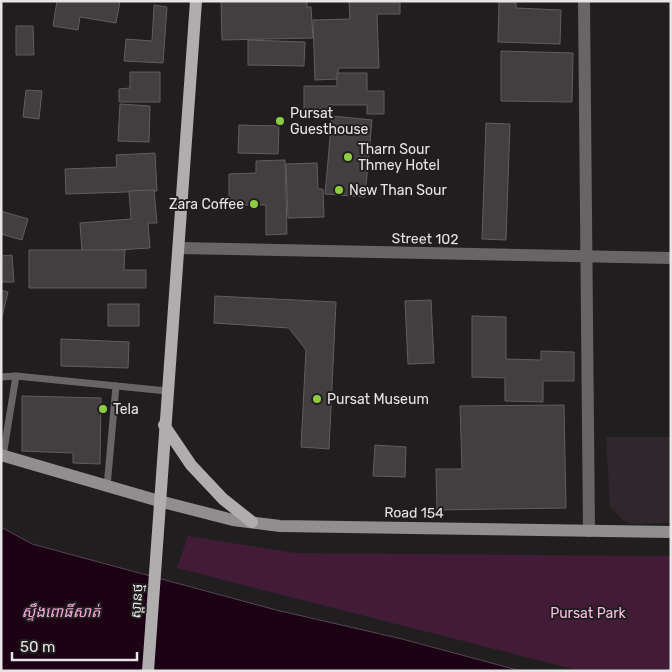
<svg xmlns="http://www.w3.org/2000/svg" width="672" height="672" font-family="Rubik,'Noto Sans Khmer',sans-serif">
<rect width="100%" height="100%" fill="#211e20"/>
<path fill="#2f272c" d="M 606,437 L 671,437 L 671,523 L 630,524 L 622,519 L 610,507 Z"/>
<path fill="#421b36" d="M 188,536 L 296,553 L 671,556 L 671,671 L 581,671 L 177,568 Z"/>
<path fill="#1c0014" stroke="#594453" d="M 1,527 L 32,544 L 276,610 L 402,639 L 521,671 L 1,671 Z"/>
<g fill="#433f41" stroke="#615d5f">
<path d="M 57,1 L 120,1 L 116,23 L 80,17 L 78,30 L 53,26 Z"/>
<path d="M 221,1 L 307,1 L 307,7 L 311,7 L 313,38 L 222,40 Z"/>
<path d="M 349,1 L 400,1 L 400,14 L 377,14 L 379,68 L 338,68 L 339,79 L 315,80 L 313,20 L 350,19 Z"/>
<path d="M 499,2 L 516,2 L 516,8 L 561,10 L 560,44 L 498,42 Z"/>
<path d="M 154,5 L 167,7 L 163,63 L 124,61 L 126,39 L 152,41 Z"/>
<path d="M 16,26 L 33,26 L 34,55 L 16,55 Z"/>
<path d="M 248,40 L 305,42 L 304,66 L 248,65 Z"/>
<path d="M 501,51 L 573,53 L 572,102 L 501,101 Z"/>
<path d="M 130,72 L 160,72 L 160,102 L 119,102 L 119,89 L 130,88 Z"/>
<path d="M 337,73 L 367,73 L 367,91 L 384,91 L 384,114 L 367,114 L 367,105 L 328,105 L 327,111 L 304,111 L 304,86 L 337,86 Z"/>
<path d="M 26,90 L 42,91 L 39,119 L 23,117 Z"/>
<path d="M 120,104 L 150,106 L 149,142 L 118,141 Z"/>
<path d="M 332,116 L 372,120 L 365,197 L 325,194 Z"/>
<path d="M 486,123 L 510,124 L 506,240 L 482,239 Z"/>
<path d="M 239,125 L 279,126 L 278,154 L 238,153 Z"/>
<path d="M 155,153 L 157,191 L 66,194 L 65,169 L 117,167 L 116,155 Z"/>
<path d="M 285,160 L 287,234 L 266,235 L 266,205 L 229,205 L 229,174 L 256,173 L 256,161 Z"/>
<path d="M 317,163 L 318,189 L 323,189 L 324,217 L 288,218 L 286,164 Z"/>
<path d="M 154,190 L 157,223 L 148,223 L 150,248 L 82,252 L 80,223 L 131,219 L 129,191 Z"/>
<path d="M 1,211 L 28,219 L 22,240 L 1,234 Z"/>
<path d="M 29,250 L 125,250 L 124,270 L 146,270 L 146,288 L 29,288 Z"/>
<path d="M 12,255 L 14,282 L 1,282 L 1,256 Z"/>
<path d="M 1,290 L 8,292 L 2,317 L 1,317 Z"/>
<path d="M 215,296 L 336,302 L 329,449 L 301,447 L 306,350 L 289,328 L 214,323 Z"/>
<path d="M 431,300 L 434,363 L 408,364 L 405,301 Z"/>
<rect x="108" y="304" width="31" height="22"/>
<path d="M 472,316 L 506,317 L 506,359 L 541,360 L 541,351 L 574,352 L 574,381 L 543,381 L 543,402 L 505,401 L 505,378 L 472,377 Z"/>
<path d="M 61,339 L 129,342 L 128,368 L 61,366 Z"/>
<path d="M 22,396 L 101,398 L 100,464 L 73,463 L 73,453 L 22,451 Z"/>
<path d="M 564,405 L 566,508 L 437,510 L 436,469 L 462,469 L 460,406 Z"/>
<path d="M 375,445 L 406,447 L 405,477 L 373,476 Z"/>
</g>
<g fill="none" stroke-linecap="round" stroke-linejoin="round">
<g stroke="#676566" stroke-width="7">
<path d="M 1,377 L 16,376 L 167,391"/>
<path d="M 3,456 L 16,376"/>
<path d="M 107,487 L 116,386"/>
</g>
<g stroke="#676566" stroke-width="12">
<path d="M 584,1 L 589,531"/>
<path d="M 179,248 L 671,258"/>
</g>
<path stroke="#908e8f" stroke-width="12" d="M 1,455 L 159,501 L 233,520 L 280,526 L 671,532"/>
<g stroke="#b0adaf" stroke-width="12">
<path d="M 164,425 L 191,465 L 223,499 L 252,522"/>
<path d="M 148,671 C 162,447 181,224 196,1"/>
</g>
</g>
<g fill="#8ecd42" stroke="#211e20" stroke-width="2">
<circle cx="280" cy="121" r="5"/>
<circle cx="348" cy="157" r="5"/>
<circle cx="339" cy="190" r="5"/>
<circle cx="254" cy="204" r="5"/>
<circle cx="317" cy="399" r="5"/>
<circle cx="103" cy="409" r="5"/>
</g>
<g text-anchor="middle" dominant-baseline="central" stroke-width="4" stroke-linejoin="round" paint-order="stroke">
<g font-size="14" fill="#e6e4e5" stroke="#211e20" text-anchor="start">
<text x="290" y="113">Pursat<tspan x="290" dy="16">Guesthouse</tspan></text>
<text x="358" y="149">Tharn Sour<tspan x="358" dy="16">Thmey Hotel</tspan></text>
<text x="349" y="190">New Than Sour</text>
<text x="244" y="204" text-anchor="end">Zara Coffee</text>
<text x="327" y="399">Pursat Museum</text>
<text x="113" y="409">Tela</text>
</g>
<g font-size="14" fill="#e6e4e5" stroke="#211e20">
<text transform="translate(425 239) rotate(1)">Street 102</text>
<text transform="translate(414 513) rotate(1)">Road 154</text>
<text transform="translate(137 601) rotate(-86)">ស្ពានថ្ម</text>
</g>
<g font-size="14" fill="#fabee4" stroke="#211e20">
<text x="588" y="613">Pursat Park</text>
</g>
<g font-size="15" font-style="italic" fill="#f6a7da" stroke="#211e20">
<text x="61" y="612">ស្ទឹងពោធិ៍សាត់</text>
</g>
</g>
<rect width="672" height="672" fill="none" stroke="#e6e4e5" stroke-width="5"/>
<path d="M12 652v8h125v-8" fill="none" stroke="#e6e4e5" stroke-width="2.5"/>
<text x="20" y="652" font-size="15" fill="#e6e4e5" stroke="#211e20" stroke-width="4" paint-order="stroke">50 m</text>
</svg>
